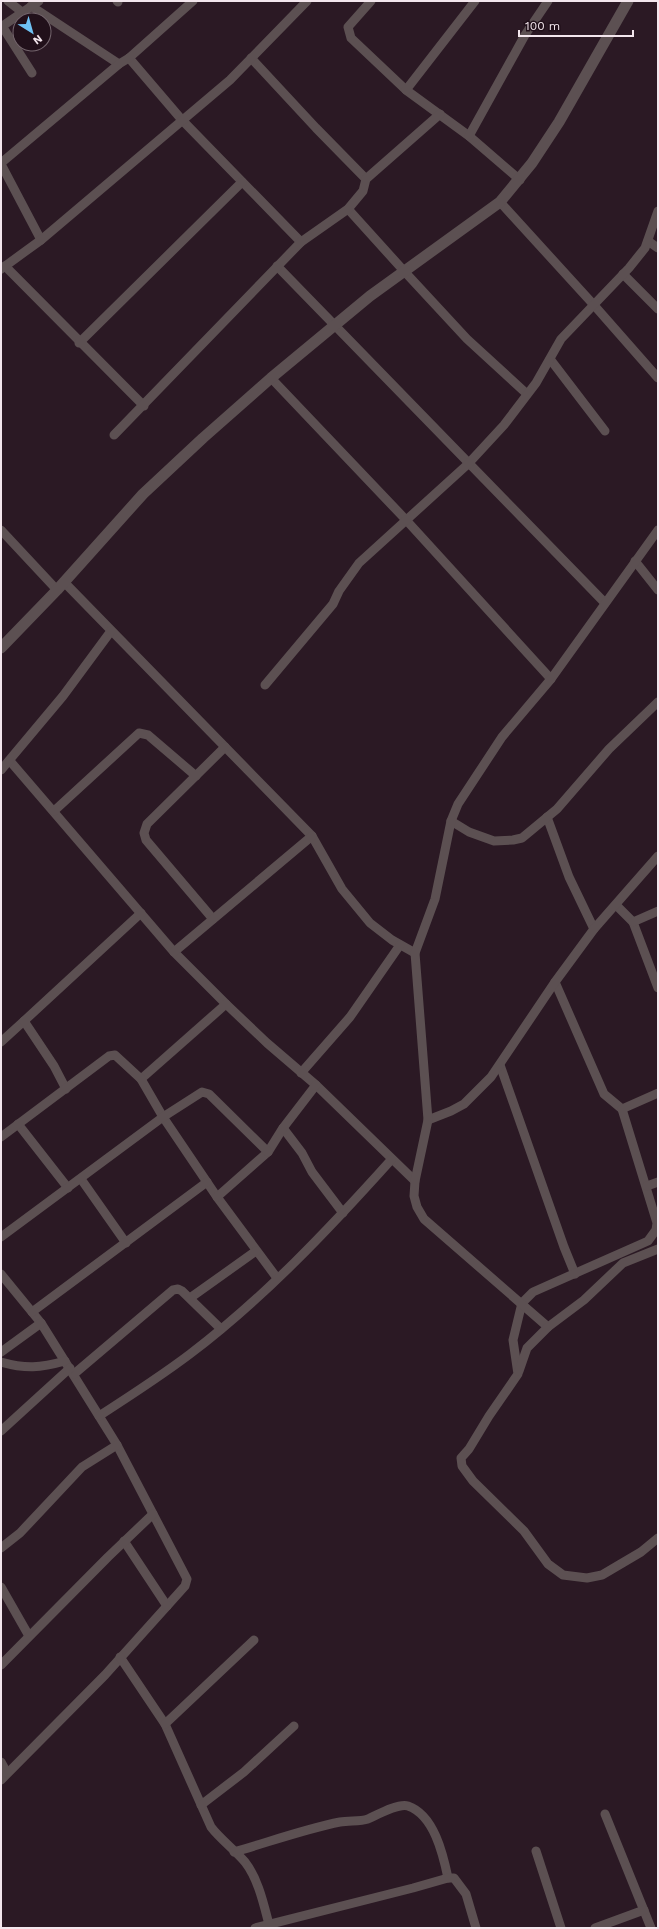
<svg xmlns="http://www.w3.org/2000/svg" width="659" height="1929" font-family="'Work Sans',sans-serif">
<rect width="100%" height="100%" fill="#2b1924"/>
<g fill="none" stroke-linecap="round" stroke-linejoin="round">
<g stroke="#5c5052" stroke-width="9">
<path d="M 8,1 L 22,12"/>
<path d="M 117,1 L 118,2"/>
<path d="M 371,1 L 348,27 L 351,38 L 406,90 L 469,136 L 520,180"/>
<path d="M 31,6 L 119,64"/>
<path d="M 2,26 L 32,73"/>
<path d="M 1,27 L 39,1"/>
<path d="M 129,58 L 182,120 L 301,242"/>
<path d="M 251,58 L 316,128 L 366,179"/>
<path d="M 406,90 L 475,1"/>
<path d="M 469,136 L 525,35 L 548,1"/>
<path d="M 1,163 L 119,64 L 129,58 L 193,1"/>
<path d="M 1,164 L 41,240"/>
<path d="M 500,202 L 593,304 L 658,378"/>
<path d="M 348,209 L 404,271 L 467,339 L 527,394"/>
<path d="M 648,241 L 658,248"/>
<path d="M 5,266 L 144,406"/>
<path d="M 277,266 L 605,603"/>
<path d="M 1,269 L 41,240 L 230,80 L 307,1"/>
<path d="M 623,274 L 658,309"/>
<path d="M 79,343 L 242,182"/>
<path d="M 550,359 L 605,431"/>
<path d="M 271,378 L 407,521 L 551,679"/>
<path d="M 114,435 L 301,242 L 348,209 L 363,191 L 366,179 L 440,114"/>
<path d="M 1,530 L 57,590"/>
<path d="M 635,561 L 658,590"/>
<path d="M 64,582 L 312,836 L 342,889 L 370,923 L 392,940 L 415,953"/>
<path d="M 265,685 L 333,604 L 339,591 L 359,563 L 468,464 L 504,425 L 536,383 L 561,339 L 629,268 L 645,248 L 658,211"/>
<path d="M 10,761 L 174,952 L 226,1004 L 267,1043 L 316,1085 L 415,1181"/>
<path d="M 1,770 L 63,696 L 111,631"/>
<path d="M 54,811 L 139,733 L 148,735 L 196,776"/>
<path d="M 547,817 L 569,877 L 594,929"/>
<path d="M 451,821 L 469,832 L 494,841 L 513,840 L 522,838 L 557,809 L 609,749 L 658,702"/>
<path d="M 616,905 L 633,922 L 658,988"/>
<path d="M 213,919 L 146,840 L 144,833 L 147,824 L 225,747"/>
<path d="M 633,922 L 658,911"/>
<path d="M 174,952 L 312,836"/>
<path d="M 555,982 L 604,1094 L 622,1109"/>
<path d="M 1,1042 L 24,1021"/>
<path d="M 500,1065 L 564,1247 L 575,1274"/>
<path d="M 301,1073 L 350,1017 L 400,945"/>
<path d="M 141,1079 L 226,1004"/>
<path d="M 66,1089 L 54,1066 L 24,1021 L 141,913"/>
<path d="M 658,1093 L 622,1109 L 657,1223 L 656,1230 L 648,1241 L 533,1292 L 522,1303 L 513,1340 L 518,1374 L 489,1416 L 469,1449 L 461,1458 L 462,1466 L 473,1481 L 524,1531 L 548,1564 L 563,1575 L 587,1578 L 602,1575 L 641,1552 L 658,1538"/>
<path d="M 428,1120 L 451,1111 L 464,1104 L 491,1077 L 555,982 L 594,929 L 658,856"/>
<path d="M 18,1124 L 68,1188"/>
<path d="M 283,1128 L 302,1153 L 312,1172 L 343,1213"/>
<path d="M 1,1137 L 109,1056 L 115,1055 L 141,1079 L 163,1117 L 217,1197 L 277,1278"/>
<path d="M 81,1179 L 126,1243"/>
<path d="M 647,1186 L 658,1182"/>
<path d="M 217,1197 L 268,1152 L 283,1128 L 316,1085"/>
<path d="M 1,1237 L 163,1117 L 202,1092 L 209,1094 L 268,1152"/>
<path d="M 1,1274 L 41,1323 L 99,1416 L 117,1445 L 187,1579 L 185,1586 L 105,1675 L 1,1780"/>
<path d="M 190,1298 L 256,1251"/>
<path d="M 32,1312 L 207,1182"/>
<path d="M 548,1327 L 424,1219 L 417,1207 L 414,1196 L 415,1181 L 428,1120 L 415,953 L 435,899 L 451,821 L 458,804 L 502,737 L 551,679 L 658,530"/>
<path d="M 1,1352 L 41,1323"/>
<path d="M 1,1362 C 26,1369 40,1368 65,1361"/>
<path d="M 519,1371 L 527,1348 L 548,1327 L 584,1300 L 623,1263 L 658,1249"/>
<path d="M 74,1374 L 173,1290 L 178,1289 L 182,1291 L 221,1329"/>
<path d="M 99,1416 C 130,1396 161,1376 190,1354 C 264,1298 329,1229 391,1160"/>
<path d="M 1,1431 L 70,1368"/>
<path d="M 124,1541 L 167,1606"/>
<path d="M 1,1548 L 20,1533 L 82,1467 L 117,1445"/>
<path d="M 1,1587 L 29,1636"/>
<path d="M 120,1657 L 165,1724 L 211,1827 C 221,1840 234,1849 245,1862 C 259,1880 264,1906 270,1928"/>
<path d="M 1,1665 L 108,1557 L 153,1514"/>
<path d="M 165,1724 L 254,1640"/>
<path d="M 1,1762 L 7,1773"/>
<path d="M 201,1805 L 244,1772 L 294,1726"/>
<path d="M 605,1814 L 651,1928"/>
<path d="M 536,1851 L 561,1928"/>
<path d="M 234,1852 C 269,1842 305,1829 340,1822 C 349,1820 359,1822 368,1819 C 377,1815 398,1803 408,1806 C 434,1815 443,1854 448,1878"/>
<path d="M 255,1928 L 413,1888 L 448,1878 L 454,1878 L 466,1894 L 476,1928"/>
<path d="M 595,1928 L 644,1910"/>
</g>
<path stroke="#5c5052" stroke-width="11" d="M 1,648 L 57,590 L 143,494 L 203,438 L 271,378 L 370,296 L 500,202 L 532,163 L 559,122 L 628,1"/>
</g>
<rect width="659" height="1929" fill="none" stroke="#f3e6ed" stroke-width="4"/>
<g transform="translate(32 32) rotate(143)"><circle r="19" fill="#21101a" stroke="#75666e"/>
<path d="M0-3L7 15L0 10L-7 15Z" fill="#6fc2f4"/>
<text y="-6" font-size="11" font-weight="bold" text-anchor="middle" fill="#f3e6ed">N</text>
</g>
<path d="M519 30v6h114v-6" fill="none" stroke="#f3e6ed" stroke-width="2"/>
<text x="525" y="30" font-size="12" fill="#f3e6ed" stroke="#21101a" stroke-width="3" paint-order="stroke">100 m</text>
</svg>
